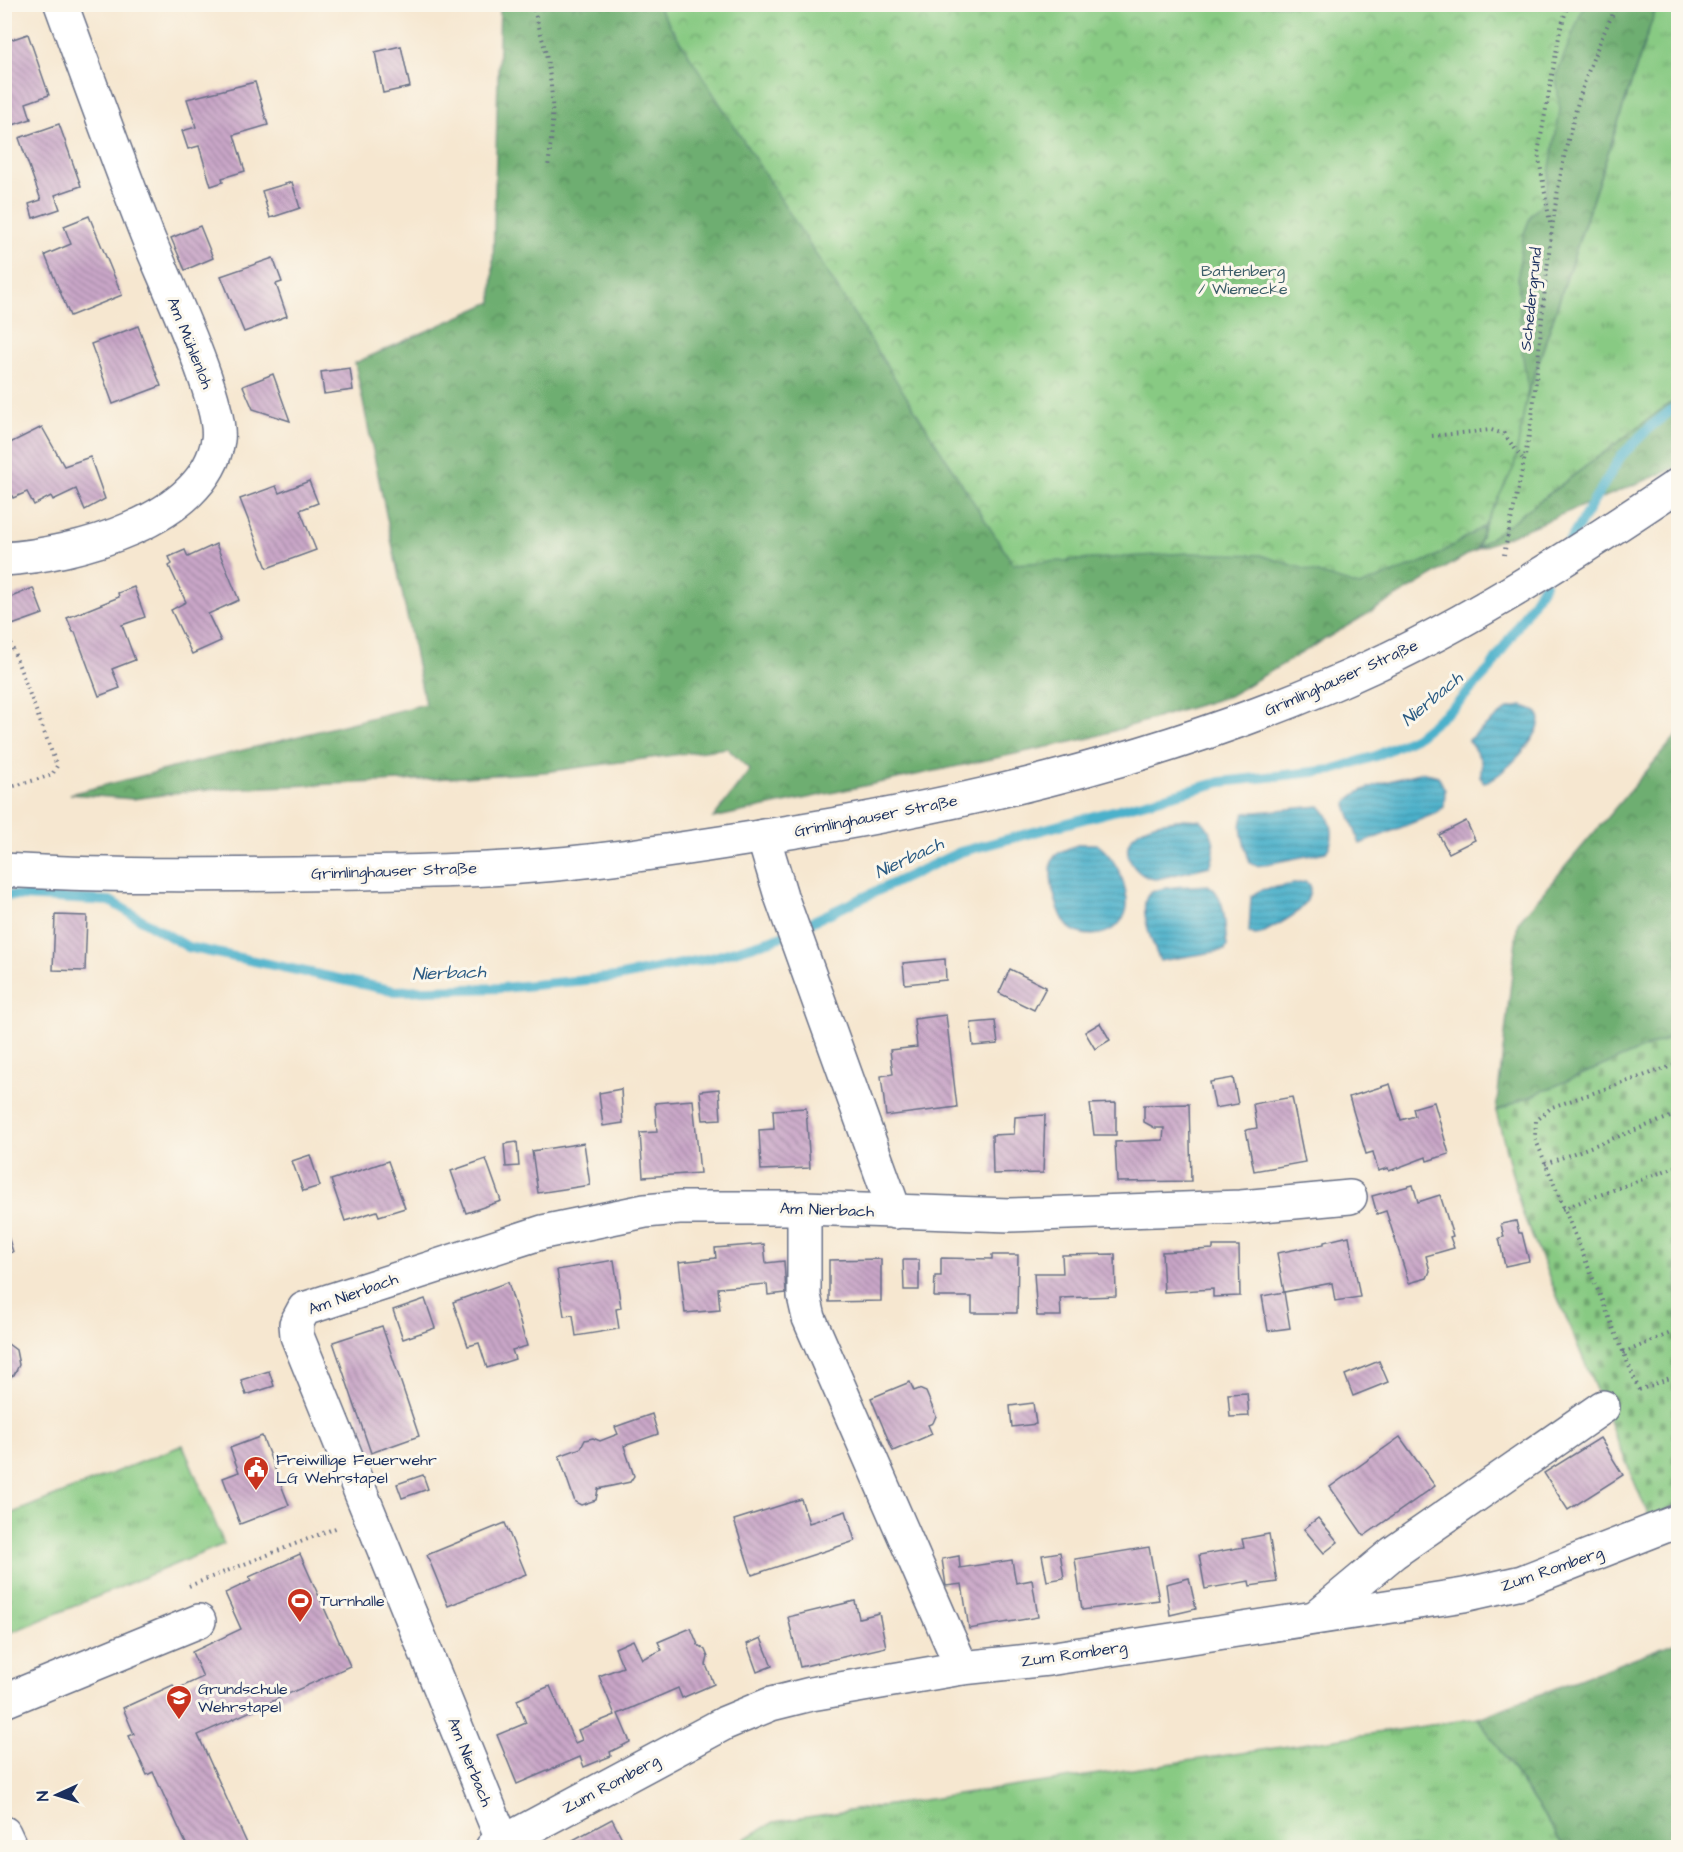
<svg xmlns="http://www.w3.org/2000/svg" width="1683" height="1852" font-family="'Architects Daughter',sans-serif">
<defs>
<pattern id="grass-tufts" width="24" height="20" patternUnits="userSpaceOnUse" patternTransform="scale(1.5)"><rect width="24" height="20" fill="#88ca83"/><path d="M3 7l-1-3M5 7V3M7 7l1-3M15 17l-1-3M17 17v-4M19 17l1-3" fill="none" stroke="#6ea46e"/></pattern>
<pattern id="forest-crowns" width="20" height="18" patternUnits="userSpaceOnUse" patternTransform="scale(1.5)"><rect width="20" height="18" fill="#6eae71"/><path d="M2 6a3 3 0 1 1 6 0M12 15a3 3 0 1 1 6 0" fill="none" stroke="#5a8e60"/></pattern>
<pattern id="cemetery-stones" width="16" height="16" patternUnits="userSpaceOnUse" patternTransform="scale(1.5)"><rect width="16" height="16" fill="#88ca83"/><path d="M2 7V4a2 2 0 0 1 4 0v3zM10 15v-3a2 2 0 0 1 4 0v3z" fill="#6ea46e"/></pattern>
<pattern id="park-crowns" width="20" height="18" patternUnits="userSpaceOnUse" patternTransform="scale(1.5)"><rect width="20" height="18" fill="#88ca83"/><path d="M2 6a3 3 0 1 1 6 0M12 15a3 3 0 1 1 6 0" fill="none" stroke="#6ea46e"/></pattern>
<pattern id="water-rules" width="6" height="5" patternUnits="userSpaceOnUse" patternTransform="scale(1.5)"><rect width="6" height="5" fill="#4cb1cb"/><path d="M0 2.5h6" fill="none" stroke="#3e90a8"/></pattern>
<pattern id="building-back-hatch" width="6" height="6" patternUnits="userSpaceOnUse" patternTransform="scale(1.5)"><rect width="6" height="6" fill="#c9a6c7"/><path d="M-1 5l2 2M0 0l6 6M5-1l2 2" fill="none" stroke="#a288a5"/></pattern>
</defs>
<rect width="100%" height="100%" fill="#fbf7ec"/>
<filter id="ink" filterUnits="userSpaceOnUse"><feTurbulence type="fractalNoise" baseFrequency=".0167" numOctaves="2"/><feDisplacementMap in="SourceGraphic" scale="12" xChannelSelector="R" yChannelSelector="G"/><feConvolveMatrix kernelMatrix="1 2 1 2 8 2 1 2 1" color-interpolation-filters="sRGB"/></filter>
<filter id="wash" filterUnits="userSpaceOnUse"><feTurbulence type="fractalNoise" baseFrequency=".008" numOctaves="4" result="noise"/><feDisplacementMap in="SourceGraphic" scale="24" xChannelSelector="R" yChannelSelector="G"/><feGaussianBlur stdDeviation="1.35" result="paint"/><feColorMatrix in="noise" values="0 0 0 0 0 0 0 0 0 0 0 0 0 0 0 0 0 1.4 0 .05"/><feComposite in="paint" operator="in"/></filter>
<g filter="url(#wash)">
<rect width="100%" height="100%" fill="#f6e7d0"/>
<g fill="url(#grass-tufts)" stroke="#527c70" stroke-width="1.5">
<path d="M 1657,5 L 1678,5 L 1678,397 L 1477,549 Z"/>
<path d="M 183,1445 L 224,1544 L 5,1635 L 5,1516 Z"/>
<path d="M 1478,1718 L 1565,1847 L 729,1848 L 774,1822 Z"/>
</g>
<g fill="url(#forest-crowns)" stroke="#446e68" stroke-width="1.5">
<path d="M 500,5 L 1657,5 L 1477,548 L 1678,397 L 1678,467 L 1477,549 L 1229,696 L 1090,738 L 713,818 L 750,770 L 727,748 L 544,772 L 400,781 L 198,790 L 133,799 L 70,794 L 425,704 L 355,363 L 492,302 Z"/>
<path d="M 1678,734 L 1678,1034 L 1496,1111 L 1518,922 Z"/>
<path d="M 1678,1641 L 1678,1847 L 1565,1847 L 1478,1718 Z"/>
</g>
<path fill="url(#cemetery-stones)" stroke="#527c70" stroke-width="1.5" d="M 1678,1034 L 1678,1505 L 1649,1517 L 1522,1212 L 1496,1111 Z"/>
<path fill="url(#park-crowns)" stroke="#527c70" stroke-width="1.5" d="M 657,5 L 1584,5 L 1556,76 L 1560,110 L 1544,202 L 1531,215 L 1523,236 L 1518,275 L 1522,351 L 1528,390 L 1514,467 L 1484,526 L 1433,558 L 1359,586 L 1260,555 L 1188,553 L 1013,564 Z"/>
<g fill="url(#water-rules)" stroke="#347094" stroke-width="1.5">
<path d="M 1523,706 C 1529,708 1536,710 1539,716 C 1546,733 1500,780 1484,782 L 1480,777 C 1485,758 1477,755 1468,740 L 1509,708 Z"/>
<path d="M 1422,772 L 1438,776 L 1445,790 L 1444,807 L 1434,814 L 1360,844 L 1346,805 C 1351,787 1404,778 1422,772 Z"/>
<path d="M 1320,806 C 1332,818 1337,837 1326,852 L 1257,866 L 1250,863 C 1246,849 1236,825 1245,813 Z"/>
<path d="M 1184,819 L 1201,820 C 1214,832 1218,850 1210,866 L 1157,879 C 1137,879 1117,852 1134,835 C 1146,822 1167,822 1184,819 Z"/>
<path d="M 1080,844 L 1097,844 C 1114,857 1124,877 1127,899 C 1130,929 1095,944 1071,929 C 1058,920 1044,869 1055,856 C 1061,850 1072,847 1080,844 Z"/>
<path d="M 1305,882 L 1310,885 C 1312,912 1280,922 1261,934 L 1255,935 L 1249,932 L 1251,896 L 1261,890 Z"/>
<path d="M 1208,885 C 1227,896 1224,925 1227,946 L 1225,950 L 1160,961 C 1154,948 1134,901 1152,892 C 1168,885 1191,887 1208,885 Z"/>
</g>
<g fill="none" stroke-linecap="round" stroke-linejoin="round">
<g stroke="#4cb1cb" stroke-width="10">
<path d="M 1568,544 L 1621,456 L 1650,427 L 1678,405"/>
<path d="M 4,895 L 110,901 L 188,947 L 395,991 L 502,988 L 617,977 L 711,958 L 775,939 L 960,852 L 1221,782 L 1332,770 L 1376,756 L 1416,737 L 1456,705 L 1490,669 L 1545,583"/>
</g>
</g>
<g id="blocks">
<g fill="url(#building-back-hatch)">
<path d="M 28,34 L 49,95 L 26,103 L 31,119 L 4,128 L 4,42 Z"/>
<path d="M 401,46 L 410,87 L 383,93 L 375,52 Z"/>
<path d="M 255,82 L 268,125 L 234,135 L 245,171 L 222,178 L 223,182 L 211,186 L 199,146 L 188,149 L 182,131 L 196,127 L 187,99 Z"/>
<path d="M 59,124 L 81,186 L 55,195 L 60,209 L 33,218 L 29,204 L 41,200 L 19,138 Z"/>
<path d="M 292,182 L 300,208 L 270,218 L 262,191 Z"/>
<path d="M 89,216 L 122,295 L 70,316 L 45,255 L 71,244 L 64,226 Z"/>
<path d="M 200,226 L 213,258 L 185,270 L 171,238 Z"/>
<path d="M 273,258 L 282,282 L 276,284 L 287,316 L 244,332 L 221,276 Z"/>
<path d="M 138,326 L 161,386 L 113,404 L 91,344 Z"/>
<path d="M 350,368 L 353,390 L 324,394 L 321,372 Z"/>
<path d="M 273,374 L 290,421 L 253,409 L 243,386 Z"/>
<path d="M 42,427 L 64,466 L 90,457 L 105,499 L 85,510 L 76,489 L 53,500 L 51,496 L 34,505 L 27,492 L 13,498 L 6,483 L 8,476 L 4,474 L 4,446 Z"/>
<path d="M 309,481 L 318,503 L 300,510 L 316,550 L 267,568 L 240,499 L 276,486 L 279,493 Z"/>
<path d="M 216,544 L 239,600 L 208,614 L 221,641 L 192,654 L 171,610 L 186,602 L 169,566 L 172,564 L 169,557 L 185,550 L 188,557 Z"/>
<path d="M 134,587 L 145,617 L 122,625 L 135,660 L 112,669 L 120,688 L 99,696 L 75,632 L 73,632 L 67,618 L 119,597 L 118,593 Z"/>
<path d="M 33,588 L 43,614 L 12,625 L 4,600 Z"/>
<path d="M 1466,821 L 1475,840 L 1449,853 L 1439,835 Z"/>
<path d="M 55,915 L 87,916 L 85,971 L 53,970 Z"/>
<path d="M 945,959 L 946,980 L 905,984 L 903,963 Z"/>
<path d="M 1010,969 L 1046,987 L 1034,1010 L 999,993 Z"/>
<path d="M 946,1015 L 957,1107 L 886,1116 L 881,1076 L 893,1074 L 890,1050 L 917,1047 L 914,1019 Z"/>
<path d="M 995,1021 L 998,1044 L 973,1046 L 971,1023 Z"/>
<path d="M 1100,1023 L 1110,1040 L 1095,1049 L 1085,1032 Z"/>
<path d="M 1233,1078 L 1238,1104 L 1215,1108 L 1210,1082 Z"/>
<path d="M 1390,1084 L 1401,1120 L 1415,1116 L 1413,1108 L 1434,1102 L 1449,1154 L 1427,1161 L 1426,1157 L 1389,1171 L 1388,1168 L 1378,1171 L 1373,1152 L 1366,1154 L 1349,1097 Z"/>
<path d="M 621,1089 L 623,1123 L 603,1126 L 599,1093 Z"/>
<path d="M 719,1089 L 721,1119 L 703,1120 L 700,1091 Z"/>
<path d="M 1292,1097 L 1305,1162 L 1254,1171 L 1246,1130 L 1257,1128 L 1253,1104 Z"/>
<path d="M 693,1100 L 700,1173 L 643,1177 L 640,1133 L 657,1132 L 655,1103 Z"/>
<path d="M 1116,1103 L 1116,1135 L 1094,1135 L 1090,1104 Z"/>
<path d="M 1189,1104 L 1191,1181 L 1117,1182 L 1115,1142 L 1163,1140 L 1164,1128 L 1155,1128 L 1144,1122 L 1144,1105 Z"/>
<path d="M 806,1108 L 810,1168 L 761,1170 L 759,1130 L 774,1129 L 773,1110 Z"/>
<path d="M 1045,1115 L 1043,1173 L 993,1174 L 992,1135 L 1014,1134 L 1015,1117 Z"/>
<path d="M 517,1142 L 519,1166 L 506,1167 L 504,1144 Z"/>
<path d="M 584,1143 L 590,1185 L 538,1193 L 532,1151 Z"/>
<path d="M 310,1155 L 320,1186 L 303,1191 L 292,1161 Z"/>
<path d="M 486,1159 L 501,1201 L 466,1213 L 451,1171 Z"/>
<path d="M 388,1161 L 405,1208 L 379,1216 L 377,1211 L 345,1221 L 331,1180 Z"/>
<path d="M 1413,1185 L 1418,1202 L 1440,1195 L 1453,1236 L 1450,1237 L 1454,1248 L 1426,1256 L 1430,1271 L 1427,1278 L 1409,1283 L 1386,1211 L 1377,1214 L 1372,1196 Z"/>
<path d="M 1516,1221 L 1519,1233 L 1522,1233 L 1529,1261 L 1505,1266 L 1499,1238 L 1504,1237 L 1501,1224 Z"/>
<path d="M 4,1224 L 13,1252 L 4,1254 Z"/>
<path d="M 1349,1236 L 1360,1297 L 1335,1301 L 1332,1283 L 1284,1292 L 1277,1253 L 1324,1244 L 1324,1242 Z"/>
<path d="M 764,1244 L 766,1263 L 784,1261 L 786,1293 L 768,1295 L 767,1284 L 718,1288 L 720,1310 L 685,1313 L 679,1262 L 716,1258 L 715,1248 Z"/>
<path d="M 1213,1246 L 1239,1246 L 1240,1296 L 1213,1297 L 1213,1289 L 1164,1292 L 1162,1252 L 1213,1249 Z"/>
<path d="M 1115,1254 L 1116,1296 L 1060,1298 L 1061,1316 L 1037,1316 L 1034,1273 L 1063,1273 L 1062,1255 Z"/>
<path d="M 992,1255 L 1018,1255 L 1017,1313 L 972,1313 L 972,1297 L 934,1297 L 935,1276 L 941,1276 L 941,1258 L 992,1259 Z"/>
<path d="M 881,1259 L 881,1301 L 829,1302 L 829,1260 Z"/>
<path d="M 614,1260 L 621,1308 L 616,1309 L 619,1329 L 576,1336 L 573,1315 L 564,1316 L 557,1270 Z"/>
<path d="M 903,1260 L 919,1260 L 919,1290 L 904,1290 Z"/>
<path d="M 508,1282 L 527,1346 L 512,1350 L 515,1359 L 487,1368 L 479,1343 L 468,1346 L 453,1302 Z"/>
<path d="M 1284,1292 L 1290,1328 L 1268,1331 L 1262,1296 Z"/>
<path d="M 425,1299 L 435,1328 L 403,1339 L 393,1310 Z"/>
<path d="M 382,1326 L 419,1436 L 371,1453 L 333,1342 Z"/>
<path d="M 4,1341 L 16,1350 L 19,1365 L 14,1375 L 4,1379 Z"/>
<path d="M 1379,1361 L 1388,1382 L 1353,1396 L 1345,1375 Z"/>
<path d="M 269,1371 L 274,1386 L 246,1395 L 241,1380 Z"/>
<path d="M 910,1382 L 914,1391 L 919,1389 L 926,1392 L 936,1416 L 933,1423 L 928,1425 L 932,1434 L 893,1451 L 871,1398 Z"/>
<path d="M 1247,1393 L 1249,1416 L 1230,1417 L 1228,1394 Z"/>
<path d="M 1033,1403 L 1036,1424 L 1012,1427 L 1010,1406 Z"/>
<path d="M 652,1414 L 658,1434 L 624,1446 L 634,1476 L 630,1482 L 598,1489 L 596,1500 L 581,1505 L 575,1502 L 559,1456 L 581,1448 L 585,1440 L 593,1438 L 600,1441 L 618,1434 L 615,1427 Z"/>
<path d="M 262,1436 L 289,1505 L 240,1524 L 223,1478 L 239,1472 L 230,1448 Z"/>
<path d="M 1400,1437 L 1435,1486 L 1364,1536 L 1330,1487 Z"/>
<path d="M 1600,1438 L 1623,1475 L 1568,1510 L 1544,1473 Z"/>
<path d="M 423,1475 L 428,1489 L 402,1498 L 397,1484 Z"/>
<path d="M 801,1499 L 809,1523 L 846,1511 L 855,1541 L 752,1575 L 734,1520 Z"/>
<path d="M 1318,1518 L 1338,1542 L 1324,1553 L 1304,1529 Z"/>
<path d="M 505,1523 L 526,1574 L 448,1606 L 427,1555 Z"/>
<path d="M 1269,1534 L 1277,1582 L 1250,1586 L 1249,1581 L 1205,1589 L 1199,1555 L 1244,1547 L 1242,1539 Z"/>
<path d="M 1149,1547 L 1159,1600 L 1082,1610 L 1075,1559 Z"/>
<path d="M 1060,1552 L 1064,1578 L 1047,1581 L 1042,1555 Z"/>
<path d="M 300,1554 L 350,1666 L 198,1735 L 249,1848 L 188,1848 L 153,1772 L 147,1775 L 129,1736 L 134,1734 L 123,1708 L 173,1685 L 175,1690 L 203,1677 L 192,1652 L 241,1629 L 225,1593 L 251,1581 L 249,1577 Z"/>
<path d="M 959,1556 L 960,1568 L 1012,1560 L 1016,1583 L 1032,1580 L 1038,1617 L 969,1629 L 962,1584 L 946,1586 L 942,1559 Z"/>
<path d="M 1189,1578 L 1196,1609 L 1170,1615 L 1166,1584 Z"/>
<path d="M 855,1601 L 859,1618 L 879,1613 L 886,1647 L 800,1667 L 788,1617 Z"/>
<path d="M 691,1628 L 698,1645 L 705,1650 L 708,1657 L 706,1665 L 714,1684 L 682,1698 L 678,1688 L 618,1714 L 630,1742 L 610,1752 L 611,1756 L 584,1767 L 580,1757 L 517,1784 L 497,1735 L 526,1723 L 517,1700 L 550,1686 L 575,1743 L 582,1740 L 578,1730 L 615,1715 L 599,1676 L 623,1667 L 615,1648 L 633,1640 L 642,1659 L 662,1650 L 658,1642 Z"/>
<path d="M 761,1638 L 772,1666 L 757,1672 L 747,1644 Z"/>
<path d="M 612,1819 L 627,1848 L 575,1848 L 571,1841 Z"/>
</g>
</g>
</g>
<g filter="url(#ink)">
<use href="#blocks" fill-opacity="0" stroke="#686f86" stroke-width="1.5"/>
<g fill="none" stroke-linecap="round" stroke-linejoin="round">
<defs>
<g id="minor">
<path d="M 4,559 C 72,555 205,521 218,440 C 224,403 163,276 147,235 C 117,158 89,81 61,4"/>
<path d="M 763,836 L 781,896 L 895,1212"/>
<path d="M 804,1208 L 804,1296 L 809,1318 L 962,1668"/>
<path d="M 1316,1617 L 1393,1553 L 1603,1407"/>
<path d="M 4,1701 L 199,1621"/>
<path d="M 503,1842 L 297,1336 L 296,1324 L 304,1309 L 543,1232 L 645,1211 L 679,1208 L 804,1208 L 1010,1215 L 1241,1207 L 1350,1197"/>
<path d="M 492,1848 L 725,1723 L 771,1704 L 811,1694 L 962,1668 L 1048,1659 L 1464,1595 L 1522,1582 L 1678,1521"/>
</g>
<g id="major">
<path d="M 4,870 C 101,876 198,875 295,874 C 365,873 436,872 506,868 C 591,863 676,850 759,837 C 954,807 1147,763 1328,686 C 1453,634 1566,560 1678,485"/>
<path d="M 4,1833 L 11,1848"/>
</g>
</defs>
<use href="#minor" stroke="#686f86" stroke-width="36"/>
<use href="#major" stroke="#686f86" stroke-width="36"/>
<g stroke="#686f86" stroke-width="4" stroke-dasharray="1.5 4.5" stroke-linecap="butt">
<path d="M 532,4 C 552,66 557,103 548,167"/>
<path d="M 1550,223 L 1538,153 L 1560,31 L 1568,4"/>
<path d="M 1432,436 L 1491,430 L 1504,434 L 1522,458"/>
<path d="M 1504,555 C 1513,507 1527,457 1533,408 C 1549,267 1550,133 1618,4"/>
<path d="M 4,626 L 57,766 L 52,775 L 4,789"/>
<path d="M 1545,1164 L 1678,1114"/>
<path d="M 1562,1209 L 1678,1166"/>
<path d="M 1623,1353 L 1678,1330"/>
<path d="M 1639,1390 L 1535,1138 L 1536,1121 L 1552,1107 L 1678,1064"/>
<path d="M 1639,1390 L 1678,1375"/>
<path d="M 189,1586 L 338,1527"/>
</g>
<use href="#minor" stroke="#fff" stroke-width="33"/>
<use href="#major" stroke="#fff" stroke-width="33"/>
</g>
</g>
<defs>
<symbol id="civic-pin" viewBox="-11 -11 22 30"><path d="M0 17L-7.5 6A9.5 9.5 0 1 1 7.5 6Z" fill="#c8321e" stroke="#fbf7ec"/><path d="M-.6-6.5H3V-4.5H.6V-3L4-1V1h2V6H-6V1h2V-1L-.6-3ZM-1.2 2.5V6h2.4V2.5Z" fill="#fff"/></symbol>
<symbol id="stadium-pin" viewBox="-11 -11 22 30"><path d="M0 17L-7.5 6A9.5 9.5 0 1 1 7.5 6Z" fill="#c8321e" stroke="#fbf7ec"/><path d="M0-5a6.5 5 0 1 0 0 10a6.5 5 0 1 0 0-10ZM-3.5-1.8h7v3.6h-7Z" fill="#fff"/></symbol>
<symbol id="school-pin" viewBox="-11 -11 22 30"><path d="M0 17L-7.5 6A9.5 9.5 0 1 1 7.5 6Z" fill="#c8321e" stroke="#fbf7ec"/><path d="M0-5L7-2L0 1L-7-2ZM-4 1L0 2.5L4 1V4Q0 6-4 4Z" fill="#fff"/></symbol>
</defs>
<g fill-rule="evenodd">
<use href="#civic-pin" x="241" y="1454" width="30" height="40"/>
<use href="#stadium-pin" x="285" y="1586" width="30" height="40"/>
<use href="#school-pin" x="164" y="1683" width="30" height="40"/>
</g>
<g text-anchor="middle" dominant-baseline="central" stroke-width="6" stroke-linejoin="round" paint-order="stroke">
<g font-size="16" fill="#3c5e69" stroke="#fbf7ec">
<text x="1243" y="271">Battenberg<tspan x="1243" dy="18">/ Wiemecke</tspan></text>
</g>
<g font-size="16" fill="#1b2f5e" stroke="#fbf7ec">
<text transform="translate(1531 299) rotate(-84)">Schedergrund</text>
<text transform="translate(190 343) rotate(68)">Am Mühlenloh</text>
<text transform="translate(1341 678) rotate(-24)">Grimlinghauser Straße</text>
<text transform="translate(876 816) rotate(-11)">Grimlinghauser Straße</text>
<text transform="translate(394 871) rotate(-2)">Grimlinghauser Straße</text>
<text transform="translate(827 1210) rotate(2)">Am Nierbach</text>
<text transform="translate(353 1294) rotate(-20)">Am Nierbach</text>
<text transform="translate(1552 1569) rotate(-19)">Zum Romberg</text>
<text transform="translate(1074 1654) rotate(-8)">Zum Romberg</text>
<text transform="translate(470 1762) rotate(68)">Am Nierbach</text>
<text transform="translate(611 1784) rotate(-28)">Zum Romberg</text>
</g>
<g font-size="16" fill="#1b2f5e" stroke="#fbf7ec" text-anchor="start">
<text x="276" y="1460">Freiwillige Feuerwehr<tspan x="276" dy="18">LG Wehrstapel</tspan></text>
<text x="320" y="1601">Turnhalle</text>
<text x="198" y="1689">Grundschule<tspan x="198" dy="18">Wehrstapel</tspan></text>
</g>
<g font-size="18" font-style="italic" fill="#2c5c84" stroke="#fbf7ec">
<text transform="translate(1432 699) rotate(-40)">Nierbach</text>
<text transform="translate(909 858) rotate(-25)">Nierbach</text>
<text transform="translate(449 973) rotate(-2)">Nierbach</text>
</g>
</g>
<rect width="1683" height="1852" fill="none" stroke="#fbf7ec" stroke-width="24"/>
<g transform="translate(57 1795) rotate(266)" stroke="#fbf7ec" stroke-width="4.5" paint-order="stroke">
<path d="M0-4.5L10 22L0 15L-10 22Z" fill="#1b2f5e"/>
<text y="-9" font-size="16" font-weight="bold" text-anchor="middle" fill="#1b2f5e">N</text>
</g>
</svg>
